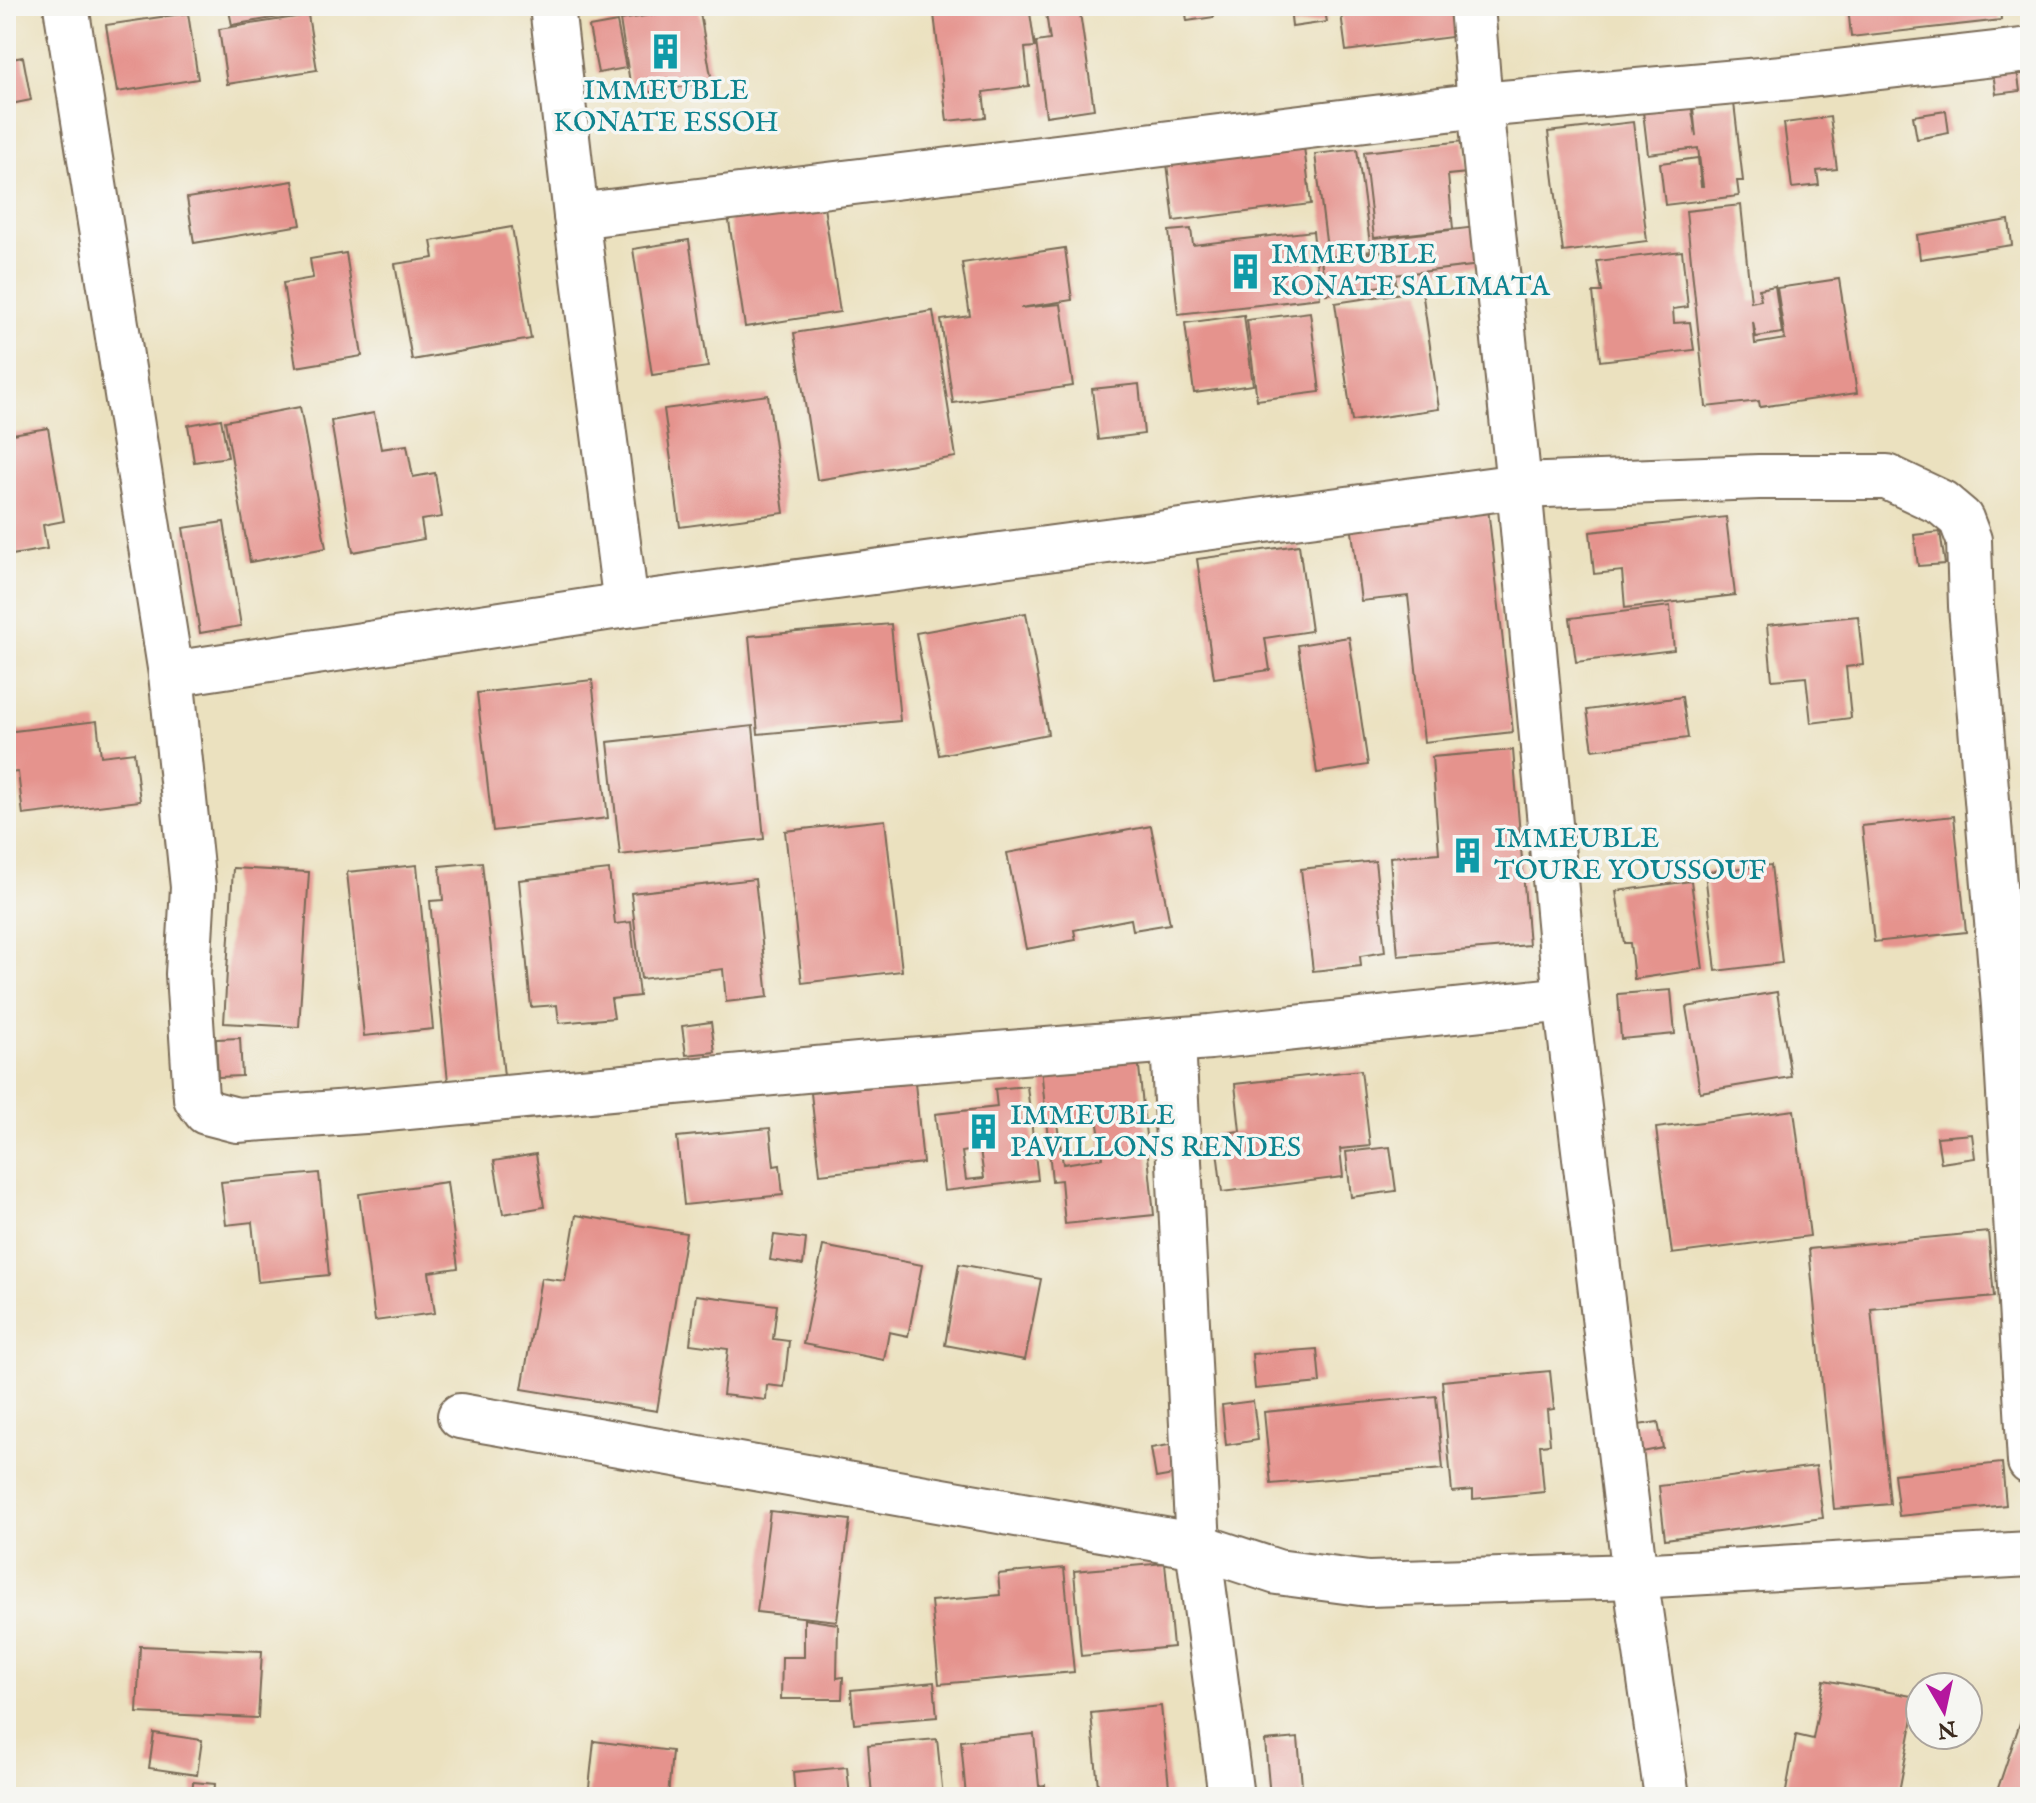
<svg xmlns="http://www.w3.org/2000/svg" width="2036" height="1803" font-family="'IM FELL English',serif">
<rect width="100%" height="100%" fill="#f6f6f2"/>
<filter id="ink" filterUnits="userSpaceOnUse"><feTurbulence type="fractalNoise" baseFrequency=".0125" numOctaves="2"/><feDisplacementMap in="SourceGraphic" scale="16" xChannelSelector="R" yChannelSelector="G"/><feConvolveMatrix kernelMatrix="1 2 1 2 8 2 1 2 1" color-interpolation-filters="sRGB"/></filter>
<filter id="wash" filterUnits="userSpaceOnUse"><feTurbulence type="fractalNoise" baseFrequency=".006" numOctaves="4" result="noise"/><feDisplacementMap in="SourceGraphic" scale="32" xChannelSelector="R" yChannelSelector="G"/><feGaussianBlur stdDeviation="1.8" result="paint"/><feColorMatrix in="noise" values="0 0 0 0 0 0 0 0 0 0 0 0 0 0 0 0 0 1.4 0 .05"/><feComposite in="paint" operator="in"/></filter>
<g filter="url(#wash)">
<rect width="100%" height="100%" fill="#ebe1bf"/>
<g id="blocks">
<g fill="#e5938d" fill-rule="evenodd">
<path d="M 228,6 L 307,6 L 308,12 L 232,25 Z"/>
<path d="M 933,6 L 1029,6 L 1035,47 L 1025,48 L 1029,86 L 983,92 L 986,117 L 947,121 Z"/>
<path d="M 1045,6 L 1079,6 L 1094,109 L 1046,116 L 1036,42 L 1050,40 Z"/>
<path d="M 1185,6 L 1212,6 L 1214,17 L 1187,21 Z"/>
<path d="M 1290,6 L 1324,6 L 1327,22 L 1292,27 Z"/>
<path d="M 1340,6 L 1455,6 L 1459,36 L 1346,51 Z"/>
<path d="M 1848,6 L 2000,6 L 2001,20 L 1851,37 Z"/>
<path d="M 699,7 L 712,82 L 632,95 L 620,20 Z"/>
<path d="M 188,13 L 198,79 L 117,92 L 106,25 Z"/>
<path d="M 308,15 L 317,70 L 227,84 L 219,29 Z"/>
<path d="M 617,22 L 626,68 L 598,73 L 589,27 Z"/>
<path d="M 23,57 L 31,100 L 6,105 L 6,60 Z"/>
<path d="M 2016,62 L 2020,91 L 1996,94 L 1992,65 Z"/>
<path d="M 1690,97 L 1696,136 L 1693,108 L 1734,103 L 1743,181 L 1737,181 L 1739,196 L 1665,205 L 1660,163 L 1698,158 L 1701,186 L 1703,186 L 1698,148 L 1648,154 L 1642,103 Z"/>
<path d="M 1946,111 L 1949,133 L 1917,139 L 1913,116 Z"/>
<path d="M 1830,117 L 1837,169 L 1817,171 L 1819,185 L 1792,188 L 1784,123 Z"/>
<path d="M 1633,122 L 1647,241 L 1563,252 L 1548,132 Z"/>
<path d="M 1302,131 L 1311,204 L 1174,221 L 1165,147 Z"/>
<path d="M 1464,141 L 1467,173 L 1448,175 L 1453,229 L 1374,238 L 1364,152 Z"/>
<path d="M 1357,149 L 1371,251 L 1328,257 L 1315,154 Z"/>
<path d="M 293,181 L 301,225 L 194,243 L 187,198 Z"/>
<path d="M 822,194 L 840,312 L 745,327 L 727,208 Z"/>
<path d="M 1741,205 L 1751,302 L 1761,300 L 1759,289 L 1775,286 L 1782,333 L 1756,337 L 1753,322 L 1755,344 L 1785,339 L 1777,288 L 1839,279 L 1857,393 L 1760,407 L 1759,401 L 1706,407 L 1686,211 Z"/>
<path d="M 2009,220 L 2012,245 L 1920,259 L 1917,235 Z"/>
<path d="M 512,227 L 531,339 L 412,360 L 395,264 L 434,258 L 431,241 Z"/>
<path d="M 1476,227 L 1480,265 L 1395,275 L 1396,284 L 1326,294 L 1321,260 L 1392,250 L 1391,237 Z"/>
<path d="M 1191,229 L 1193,245 L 1313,231 L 1320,298 L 1178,314 L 1169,231 Z"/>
<path d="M 689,240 L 708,367 L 652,375 L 633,249 Z"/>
<path d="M 1065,248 L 1072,300 L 1020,308 L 1061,304 L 1073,386 L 953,403 L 941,320 L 970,316 L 962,263 Z"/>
<path d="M 1682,251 L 1688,307 L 1673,309 L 1674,323 L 1690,322 L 1694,350 L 1600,361 L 1593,292 L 1602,292 L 1597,261 Z"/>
<path d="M 346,253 L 362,356 L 296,367 L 283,283 L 313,278 L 310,259 Z"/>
<path d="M 1422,290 L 1439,409 L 1352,421 L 1335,303 Z"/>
<path d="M 933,311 L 956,457 L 817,480 L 794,333 Z"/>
<path d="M 1310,312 L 1320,392 L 1257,400 L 1247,320 Z"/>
<path d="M 1244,315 L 1253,385 L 1194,393 L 1185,323 Z"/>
<path d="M 1139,384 L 1144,434 L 1098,440 L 1092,389 Z"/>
<path d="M 768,395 L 784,513 L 680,527 L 664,409 Z"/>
<path d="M 300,407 L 326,548 L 250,562 L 225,421 Z"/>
<path d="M 374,413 L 381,449 L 407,445 L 413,477 L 435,473 L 442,517 L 421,520 L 424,539 L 353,552 L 331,421 Z"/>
<path d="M 221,419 L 228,457 L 194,462 L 188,425 Z"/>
<path d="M 48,428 L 64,521 L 43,525 L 47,549 L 6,556 L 6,435 Z"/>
<path d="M 1488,508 L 1513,732 L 1424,742 L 1408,596 L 1361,601 L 1351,524 Z"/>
<path d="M 1726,517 L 1735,595 L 1625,608 L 1622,571 L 1594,574 L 1590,532 Z"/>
<path d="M 224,522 L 241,626 L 200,633 L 183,528 Z"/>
<path d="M 1940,532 L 1945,564 L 1918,566 L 1914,535 Z"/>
<path d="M 1299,545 L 1311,631 L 1265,638 L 1270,670 L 1214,678 L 1197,559 Z"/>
<path d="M 1670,606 L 1674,650 L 1576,662 L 1570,618 Z"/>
<path d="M 1026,613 L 1048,734 L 939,755 L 916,633 Z"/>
<path d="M 1858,616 L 1863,665 L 1846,667 L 1851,718 L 1811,723 L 1806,677 L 1772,680 L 1767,625 Z"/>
<path d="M 891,624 L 900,721 L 758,734 L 749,636 Z"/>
<path d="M 1349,637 L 1368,765 L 1317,773 L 1298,645 Z"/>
<path d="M 592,680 L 608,818 L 493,831 L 477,693 Z"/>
<path d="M 1682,697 L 1688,738 L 1593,750 L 1587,710 Z"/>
<path d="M 97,721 L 101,756 L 134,752 L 140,801 L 23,815 L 18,772 L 7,773 L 6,732 Z"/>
<path d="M 753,726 L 764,839 L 620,855 L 608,742 Z"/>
<path d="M 1513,750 L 1529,945 L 1398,956 L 1390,857 L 1439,853 L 1432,757 Z"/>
<path d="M 1954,816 L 1966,932 L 1874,942 L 1862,826 Z"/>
<path d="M 885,820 L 902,971 L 802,983 L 785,831 Z"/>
<path d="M 1151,826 L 1170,924 L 1133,930 L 1131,919 L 1074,930 L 1076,940 L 1026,949 L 1007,853 Z"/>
<path d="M 1375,861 L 1385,952 L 1360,956 L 1361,966 L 1313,971 L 1301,869 Z"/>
<path d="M 482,862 L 504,1076 L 448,1082 L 430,901 L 443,900 L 440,866 Z"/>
<path d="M 417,865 L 433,1029 L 364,1036 L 347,872 Z"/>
<path d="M 1771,865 L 1782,963 L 1716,971 L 1705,872 Z"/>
<path d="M 233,868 L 309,872 L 299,1027 L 224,1023 Z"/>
<path d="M 609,870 L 615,924 L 631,922 L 639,996 L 611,999 L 614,1018 L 559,1023 L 557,1005 L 531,1007 L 519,880 Z"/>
<path d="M 755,879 L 768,997 L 726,1002 L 723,969 L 641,979 L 631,893 Z"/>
<path d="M 1691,881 L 1703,969 L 1634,979 L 1630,943 L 1624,943 L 1616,891 Z"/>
<path d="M 1671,990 L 1675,1034 L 1621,1039 L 1618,994 Z"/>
<path d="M 1777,992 L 1791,1077 L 1700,1092 L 1686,1007 Z"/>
<path d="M 711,1022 L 715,1052 L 686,1055 L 682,1026 Z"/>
<path d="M 240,1038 L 242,1076 L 218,1077 L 216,1039 Z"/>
<path d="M 1138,1057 L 1154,1215 L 1065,1224 L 1061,1180 L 1052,1181 L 1041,1067 ZM 1097,1118 L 1103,1158 L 1063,1164 L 1057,1123 Z"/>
<path d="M 1361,1070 L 1370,1146 L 1340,1149 L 1343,1177 L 1222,1192 L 1215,1134 L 1240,1131 L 1235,1084 Z"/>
<path d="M 915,1083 L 923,1163 L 820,1174 L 811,1093 Z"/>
<path d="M 1027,1086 L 1038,1180 L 944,1191 L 935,1114 L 997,1107 L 995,1089 ZM 980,1149 L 984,1178 L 966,1180 L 962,1152 Z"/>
<path d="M 1794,1110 L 1810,1236 L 1672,1254 L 1656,1128 Z"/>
<path d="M 770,1128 L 774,1166 L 780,1165 L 783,1195 L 684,1205 L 677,1137 Z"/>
<path d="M 1972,1134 L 1975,1158 L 1941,1163 L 1937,1137 Z"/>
<path d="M 1390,1147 L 1396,1191 L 1351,1197 L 1346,1152 Z"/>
<path d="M 536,1154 L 544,1207 L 503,1214 L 494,1161 Z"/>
<path d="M 319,1173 L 329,1275 L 258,1282 L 252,1222 L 226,1225 L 221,1182 Z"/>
<path d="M 447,1182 L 458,1268 L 429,1272 L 435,1313 L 375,1321 L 359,1194 Z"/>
<path d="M 576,1215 L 686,1233 L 657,1411 L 522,1389 L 541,1278 L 565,1281 Z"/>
<path d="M 1988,1232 L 1994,1297 L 1871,1309 L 1890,1504 L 1834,1509 L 1809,1249 Z"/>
<path d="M 774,1235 L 806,1239 L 803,1265 L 770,1260 Z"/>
<path d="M 823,1246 L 922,1265 L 908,1336 L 889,1332 L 884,1360 L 803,1344 Z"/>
<path d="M 959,1264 L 1041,1279 L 1025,1360 L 945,1345 Z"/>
<path d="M 696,1295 L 777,1305 L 773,1339 L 789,1341 L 784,1387 L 767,1385 L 766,1400 L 723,1395 L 728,1349 L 690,1344 Z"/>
<path d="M 1317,1349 L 1320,1383 L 1255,1389 L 1252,1354 Z"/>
<path d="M 1550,1371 L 1554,1409 L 1547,1410 L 1550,1444 L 1540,1445 L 1544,1492 L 1473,1499 L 1473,1490 L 1452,1492 L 1442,1381 Z"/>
<path d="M 1436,1396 L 1443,1469 L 1271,1484 L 1264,1412 Z"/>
<path d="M 1253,1401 L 1258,1440 L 1226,1445 L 1222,1405 Z"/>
<path d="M 1658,1422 L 1663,1448 L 1637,1453 L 1632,1426 Z"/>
<path d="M 1175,1444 L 1179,1474 L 1156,1478 L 1151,1448 Z"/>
<path d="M 2002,1463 L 2006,1505 L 1899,1516 L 1894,1474 Z"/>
<path d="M 1816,1466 L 1823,1518 L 1665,1539 L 1659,1486 Z"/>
<path d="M 770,1511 L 850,1520 L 837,1621 L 757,1612 Z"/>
<path d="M 1165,1563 L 1173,1647 L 1081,1656 L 1074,1571 Z"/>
<path d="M 1064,1568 L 1074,1672 L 939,1684 L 931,1601 L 1000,1595 L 998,1574 Z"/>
<path d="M 804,1619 L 838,1624 L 837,1678 L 843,1677 L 842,1699 L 781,1699 L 782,1657 L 804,1657 Z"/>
<path d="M 140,1646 L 262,1651 L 258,1718 L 137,1713 Z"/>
<path d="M 1824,1680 L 1917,1697 L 1898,1797 L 1873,1797 L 1856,1794 L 1856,1797 L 1785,1797 L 1796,1735 L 1813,1739 Z"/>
<path d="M 934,1682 L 937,1717 L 854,1724 L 851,1690 Z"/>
<path d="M 1161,1706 L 1170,1797 L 1099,1797 L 1091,1713 Z"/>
<path d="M 2025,1708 L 2030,1709 L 2030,1797 L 1995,1797 Z"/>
<path d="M 154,1733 L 202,1740 L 197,1775 L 149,1768 Z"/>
<path d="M 1034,1734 L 1039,1786 L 1045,1785 L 1046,1797 L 966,1797 L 961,1741 Z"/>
<path d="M 1298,1738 L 1303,1797 L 1270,1797 L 1265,1741 Z"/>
<path d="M 937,1739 L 943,1797 L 872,1797 L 868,1745 Z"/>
<path d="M 594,1741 L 672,1751 L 668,1797 L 588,1797 Z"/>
<path d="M 847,1767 L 850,1797 L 795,1797 L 793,1772 Z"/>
<path d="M 193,1782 L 215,1784 L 214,1797 L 192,1797 Z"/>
</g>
</g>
</g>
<g filter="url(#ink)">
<use href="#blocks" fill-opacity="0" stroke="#796a56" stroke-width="2"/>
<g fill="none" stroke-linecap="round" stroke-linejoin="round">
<defs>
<g id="street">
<path d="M 66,6 L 171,674 L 193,887 L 188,974 L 196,1098 L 206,1112 L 237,1120 L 365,1111 L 859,1065 L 1210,1037 L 1566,999"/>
<path d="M 552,6 L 576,216 L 1480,105 L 1792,77 L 2030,50"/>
<path d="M 1472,6 L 1480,105 L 1519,486 L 1566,999 L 1635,1576 L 1667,1797"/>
<path d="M 576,216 L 626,605"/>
<path d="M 171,674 L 626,605 L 1519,486 L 1759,477 L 1887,477 L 1942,503 L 1961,519 L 1969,540 L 1971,606 L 2004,1006 L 2030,1462"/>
<path d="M 1173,1040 L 1198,1546 L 1231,1797"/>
<path d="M 460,1416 L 1198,1546 L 1277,1572 L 1368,1584 L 1635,1576 L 2030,1554"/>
</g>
</defs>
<use href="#street" stroke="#796a56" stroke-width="48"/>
<use href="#street" stroke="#fff" stroke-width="44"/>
</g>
</g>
<defs>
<symbol id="building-bare" viewBox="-9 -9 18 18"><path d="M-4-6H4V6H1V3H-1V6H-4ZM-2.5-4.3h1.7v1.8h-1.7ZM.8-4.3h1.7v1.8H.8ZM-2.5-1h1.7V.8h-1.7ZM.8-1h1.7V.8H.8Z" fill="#0f9aa8" stroke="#f6f6f2" stroke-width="2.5" paint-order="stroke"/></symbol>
</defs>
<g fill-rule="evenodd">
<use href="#building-bare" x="640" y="26" width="51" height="51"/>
<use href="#building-bare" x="1220" y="246" width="51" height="51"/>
<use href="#building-bare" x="1442" y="830" width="51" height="51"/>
<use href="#building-bare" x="958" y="1106" width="51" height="51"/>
</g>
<g text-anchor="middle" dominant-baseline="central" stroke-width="7" stroke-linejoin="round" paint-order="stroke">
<g font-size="28" fill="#0d838f" stroke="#f6f6f2" text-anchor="start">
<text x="666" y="91" text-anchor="middle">IMMEUBLE<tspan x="666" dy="32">KONATE ESSOH</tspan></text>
<text x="1271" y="255">IMMEUBLE<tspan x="1271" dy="32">KONATE SALIMATA</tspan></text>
<text x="1494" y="839">IMMEUBLE<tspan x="1494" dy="32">TOURE YOUSSOUF</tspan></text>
<text x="1010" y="1116">IMMEUBLE<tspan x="1010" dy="32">PAVILLONS RENDES</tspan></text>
</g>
</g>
<rect width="2036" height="1803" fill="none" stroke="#f6f6f2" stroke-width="32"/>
<g transform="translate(1944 1711) rotate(171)"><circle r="38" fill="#f6f6f2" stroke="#aba49d" stroke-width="2"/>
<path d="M0-6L14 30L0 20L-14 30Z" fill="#b5179e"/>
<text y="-12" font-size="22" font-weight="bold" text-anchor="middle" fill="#3b2a1e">N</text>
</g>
</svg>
